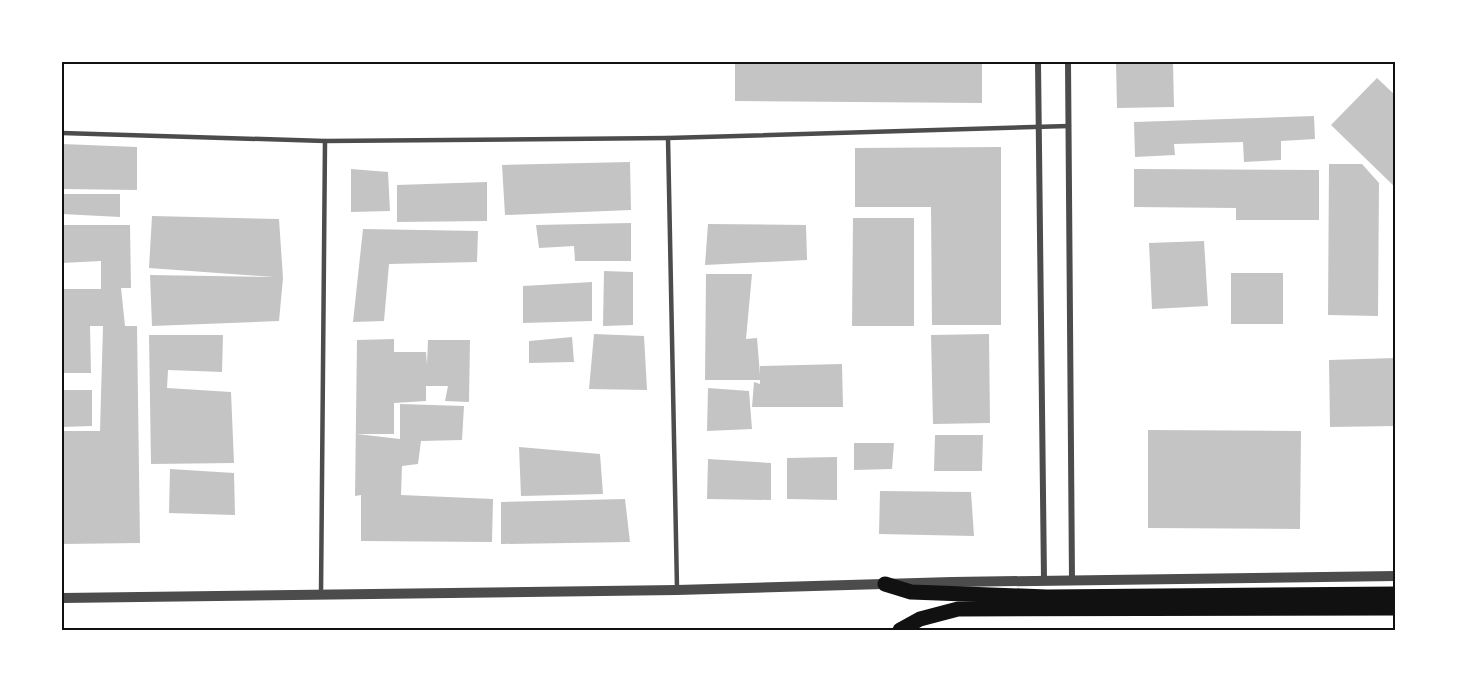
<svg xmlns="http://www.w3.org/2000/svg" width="1457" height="692" font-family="'Exo 2',sans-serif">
<rect width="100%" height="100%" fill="#fff"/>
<g fill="#c4c4c4">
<path d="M 735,62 L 982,62 L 982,103 L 735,101 Z"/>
<path d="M 1116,62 L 1173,62 L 1174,107 L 1117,108 Z"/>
<path d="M 1377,78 L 1396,96 L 1396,188 L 1331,125 Z"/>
<path d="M 1314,116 L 1315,139 L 1281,141 L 1281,160 L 1244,162 L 1243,142 L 1174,144 L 1175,155 L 1135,157 L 1134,122 Z"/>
<path d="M 62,144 L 137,147 L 137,190 L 62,189 Z"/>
<path d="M 1001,147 L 1001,325 L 932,325 L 931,207 L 855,207 L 855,148 Z"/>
<path d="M 630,162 L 631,210 L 505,215 L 502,165 Z"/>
<path d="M 1329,164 L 1362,164 L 1379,183 L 1378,316 L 1328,315 Z"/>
<path d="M 351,169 L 388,172 L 390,211 L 351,212 Z"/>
<path d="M 1134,169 L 1319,170 L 1319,220 L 1236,220 L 1236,208 L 1134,207 Z"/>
<path d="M 487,182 L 487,221 L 397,222 L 397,185 Z"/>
<path d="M 62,194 L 120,194 L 120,217 L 62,214 Z"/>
<path d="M 152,216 L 279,219 L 283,278 L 279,321 L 152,326 L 150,275 L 274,277 L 149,268 Z"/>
<path d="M 853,218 L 914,218 L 914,326 L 852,326 Z"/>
<path d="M 631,223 L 631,261 L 575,261 L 574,246 L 539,248 L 536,225 Z"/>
<path d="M 708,224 L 806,225 L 807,260 L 705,265 Z"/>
<path d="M 62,225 L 130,225 L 131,288 L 121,288 L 125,326 L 137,326 L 140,543 L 62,544 L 62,431 L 100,431 L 103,326 L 90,326 L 91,373 L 62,373 L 62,289 L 101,289 L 101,261 L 62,263 Z"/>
<path d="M 363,229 L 478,231 L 477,262 L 389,264 L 384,321 L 353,322 Z"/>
<path d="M 1204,241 L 1208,306 L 1152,309 L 1149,243 Z"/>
<path d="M 604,271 L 633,272 L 633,325 L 603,326 Z"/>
<rect x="1231" y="273" width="52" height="51"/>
<path d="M 706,274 L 752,274 L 746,339 L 757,338 L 760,375 L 760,366 L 842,364 L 843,407 L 752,407 L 754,382 L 760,384 L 760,380 L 705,380 Z"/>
<path d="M 592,282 L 592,321 L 523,323 L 523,286 Z"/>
<path d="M 594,334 L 644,336 L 647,390 L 589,389 Z"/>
<path d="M 989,334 L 990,423 L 933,424 L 931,335 Z"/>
<path d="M 149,335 L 223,335 L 222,372 L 168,370 L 167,388 L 231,392 L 234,463 L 151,464 Z"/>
<path d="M 572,337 L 574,362 L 529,363 L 529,341 Z"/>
<path d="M 394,339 L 394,352 L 426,352 L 427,365 L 428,340 L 470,340 L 469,402 L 445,401 L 448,386 L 426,386 L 426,401 L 394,403 L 394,434 L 357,434 L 400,439 L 400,404 L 464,406 L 462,440 L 421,441 L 418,464 L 402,466 L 401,495 L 493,499 L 492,542 L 361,541 L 361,495 L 355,496 L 357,340 Z"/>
<path d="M 1396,358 L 1396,426 L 1330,427 L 1329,360 Z"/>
<path d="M 708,388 L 749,391 L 752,429 L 707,431 Z"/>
<path d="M 62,390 L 92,390 L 92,426 L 62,427 Z"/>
<path d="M 1148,430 L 1301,431 L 1300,529 L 1148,528 Z"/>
<path d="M 935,435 L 983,435 L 982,471 L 934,471 Z"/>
<path d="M 854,443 L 894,443 L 892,469 L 854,470 Z"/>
<path d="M 519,447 L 600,454 L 603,494 L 521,496 Z"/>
<path d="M 837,457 L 837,500 L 787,499 L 787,458 Z"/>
<path d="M 708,459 L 771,463 L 771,500 L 707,499 Z"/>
<path d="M 170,469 L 234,473 L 235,515 L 169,513 Z"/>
<path d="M 880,491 L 971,492 L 974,536 L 879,534 Z"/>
<path d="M 625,499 L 630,542 L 501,544 L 501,502 Z"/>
</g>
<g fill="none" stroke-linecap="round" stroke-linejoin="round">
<g stroke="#4c4c4c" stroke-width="4.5">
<path d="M 62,133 L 325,141 L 668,138 L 1069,126"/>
<path d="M 668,138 L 677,588"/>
<path d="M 321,594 L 325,141"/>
</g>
<g stroke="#4c4c4c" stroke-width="6">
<path d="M 1038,62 L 1044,580"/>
<path d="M 1068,62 L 1072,580"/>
</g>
<path stroke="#4c4c4c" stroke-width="10" d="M 62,598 L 677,590 L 952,582 L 1396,576"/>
<g stroke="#111" stroke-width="15">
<path d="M 885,584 L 911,592 L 1047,597 L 1396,594"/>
<path d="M 900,630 L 920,619 L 958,609 L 1396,608"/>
</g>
</g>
<rect width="1457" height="692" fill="none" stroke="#ffffff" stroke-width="126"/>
<rect x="63" y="63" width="1331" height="566" fill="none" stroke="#111" stroke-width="2"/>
</svg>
